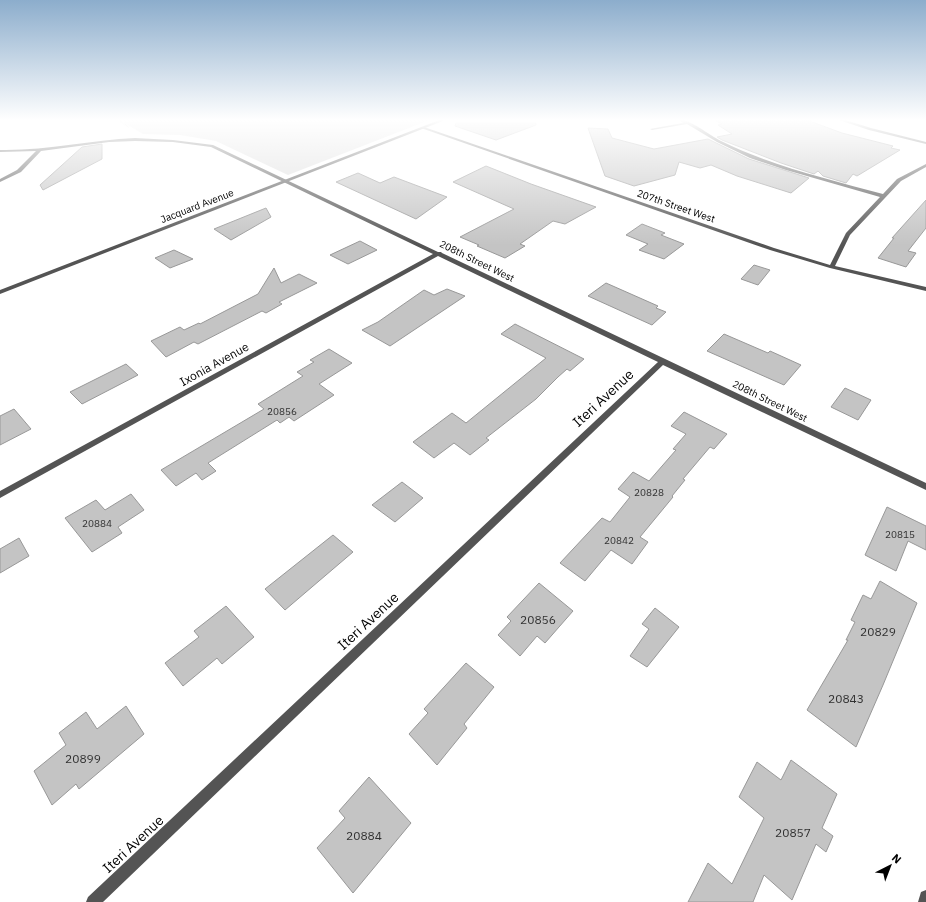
<svg xmlns="http://www.w3.org/2000/svg" width="926" height="902" font-family="'IBM Plex Sans',sans-serif">
<rect width="100%" height="100%" fill="#fff"/>
<path fill="#dbdbdb" d="M 118,119 L 432,119 L 288,175 L 216,141 L 180,135 L 143,134 Z"/>
<g fill="#c4c4c4" stroke="#989898">
<path d="M 713,119 L 804,119 L 842,133 L 893,146 L 891,148 L 900,150 L 857,176 L 853,174 L 846,183 L 823,176 L 818,171 L 814,174 L 781,163 L 722,140 L 717,137 L 732,134 L 718,125 L 722,124 Z"/>
<path d="M 456,123 L 536,123 L 536,125 L 496,140 L 455,126 Z"/>
<path d="M 588,128 L 608,129 L 612,138 L 654,149 L 708,139 L 749,159 L 809,178 L 791,193 L 737,176 L 711,165 L 700,168 L 679,162 L 675,175 L 634,186 L 605,176 Z"/>
<path d="M 102,144 L 102,159 L 43,190 L 40,185 L 82,147 Z"/>
<path d="M 486,166 L 531,184 L 596,207 L 565,224 L 553,221 L 520,244 L 525,246 L 505,258 L 477,246 L 479,245 L 460,237 L 514,209 L 453,182 Z"/>
<path d="M 358,173 L 380,183 L 394,177 L 447,197 L 416,219 L 336,182 Z"/>
<path d="M 926,200 L 926,228 L 908,251 L 916,253 L 906,267 L 878,258 L 894,238 L 892,238 Z"/>
<path d="M 266,208 L 271,217 L 231,240 L 214,229 Z"/>
<path d="M 642,224 L 665,233 L 661,235 L 684,244 L 664,259 L 639,250 L 648,244 L 626,235 Z"/>
<path d="M 360,241 L 377,250 L 348,264 L 330,255 Z"/>
<path d="M 174,250 L 193,259 L 170,268 L 155,258 Z"/>
<path d="M 754,265 L 770,270 L 758,285 L 741,279 Z"/>
<path d="M 274,268 L 281,283 L 299,274 L 317,283 L 279,302 L 282,304 L 266,313 L 262,311 L 198,344 L 194,342 L 166,357 L 151,341 L 180,327 L 184,330 L 199,323 L 200,324 L 258,294 Z"/>
<path d="M 606,283 L 658,306 L 656,308 L 666,312 L 652,325 L 588,296 Z"/>
<path d="M 447,289 L 465,296 L 390,346 L 362,330 L 378,322 L 424,290 L 434,295 Z"/>
<path d="M 515,324 L 584,359 L 570,371 L 567,369 L 558,377 L 536,399 L 486,438 L 489,440 L 470,455 L 454,443 L 434,458 L 413,442 L 452,413 L 466,423 L 546,358 L 501,334 Z"/>
<path d="M 724,334 L 768,353 L 770,351 L 801,365 L 784,385 L 707,351 Z"/>
<path d="M 329,349 L 352,363 L 319,384 L 334,395 L 294,421 L 289,417 L 280,423 L 277,420 L 208,463 L 216,471 L 202,480 L 196,473 L 176,486 L 161,470 L 264,409 L 258,404 L 303,376 L 297,372 L 314,362 L 310,360 Z"/>
<path d="M 126,364 L 138,375 L 82,404 L 70,392 Z"/>
<path d="M 845,388 L 871,400 L 858,420 L 831,407 Z"/>
<path d="M 14,409 L 31,429 L 0,445 L 0,416 Z"/>
<path d="M 684,412 L 727,434 L 714,449 L 710,447 L 683,479 L 685,480 L 672,496 L 673,497 L 640,537 L 648,542 L 632,564 L 611,550 L 585,581 L 560,563 L 602,518 L 610,522 L 630,497 L 618,489 L 633,472 L 649,481 L 676,450 L 673,449 L 686,434 L 671,426 Z"/>
<path d="M 402,482 L 423,498 L 395,522 L 372,505 Z"/>
<path d="M 131,494 L 144,510 L 118,527 L 122,533 L 92,552 L 65,518 L 96,500 L 105,510 Z"/>
<path d="M 887,507 L 926,526 L 926,550 L 908,541 L 896,571 L 865,555 Z"/>
<path d="M 333,535 L 353,552 L 285,610 L 265,589 Z"/>
<path d="M 19,538 L 29,556 L 0,573 L 0,549 Z"/>
<path d="M 880,581 L 917,603 L 883,685 L 856,747 L 807,710 L 848,640 L 846,640 L 855,622 L 851,620 L 863,595 L 871,599 Z"/>
<path d="M 539,583 L 573,611 L 545,643 L 537,636 L 520,656 L 498,635 L 511,621 L 507,617 Z"/>
<path d="M 226,606 L 254,637 L 222,664 L 217,658 L 183,686 L 165,663 L 199,637 L 194,631 Z"/>
<path d="M 655,608 L 679,627 L 647,667 L 630,656 L 649,629 L 642,624 Z"/>
<path d="M 466,663 L 494,687 L 464,724 L 467,728 L 437,765 L 409,734 L 428,713 L 424,709 Z"/>
<path d="M 126,706 L 144,734 L 79,789 L 76,784 L 52,805 L 34,771 L 66,745 L 59,733 L 86,712 L 97,729 Z"/>
<path d="M 791,760 L 837,794 L 822,828 L 833,836 L 826,852 L 816,844 L 792,900 L 764,875 L 753,902 L 688,902 L 708,863 L 732,884 L 764,818 L 739,797 L 757,762 L 781,780 Z"/>
<path d="M 369,777 L 411,823 L 353,893 L 317,848 L 345,818 L 339,811 Z"/>
</g>
<g fill="none" stroke-linecap="round" stroke-linejoin="round">
<g stroke="#767676" stroke-width="1.5" stroke-dasharray="0.5 1" stroke-linecap="butt">
<path d="M 42,119 L 54,119"/>
<path d="M 116,119 L 129,127"/>
</g>
<path fill="#545454" fill-rule="evenodd" d="M 362,119 L 366,119 L 363,121 L 361,120 Z"/>
<g fill="#545454" fill-rule="evenodd">
<path d="M 678,119 C 690,119 709,135 721,141 C 772,166 828,179 883,194 L 897,179 L 926,164 L 926,167 L 901,181 L 850,235 L 835,266 L 926,287 L 926,291 L 830,268 L 770,250 L 421,128 L 424,127 L 774,248 L 830,265 L 846,233 L 880,197 L 786,170 L 750,158 L 717,142 L 687,124 L 652,130 L 650,129 L 683,123 Z"/>
<path d="M 836,119 L 842,119 L 871,128 L 926,142 L 926,144 L 869,130 Z"/>
<path d="M 135,138 L 173,140 L 213,145 L 438,252 L 441,252 L 442,253 L 926,483 L 926,490 L 663,365 L 103,902 L 86,902 L 88,897 L 658,362 L 438,256 L 0,498 L 0,491 L 433,254 L 211,147 L 173,142 L 135,141 L 109,142 L 41,151 L 21,172 L 0,182 L 0,179 L 17,170 L 36,151 L 0,152 L 0,150 C 45,151 90,140 135,138 Z"/>
<path d="M 926,890 L 926,902 L 918,902 L 921,892 Z"/>
</g>
<path fill="#545454" fill-rule="evenodd" d="M 442,119 L 448,119 L 0,294 L 0,290 Z"/>
</g>
<linearGradient id="sky" x2="0" y2="1"><stop stop-color="#8cadcc"/><stop offset="0.49" stop-color="#fff"/><stop offset="1" stop-color="#fff" stop-opacity="0"/></linearGradient>
<rect width="926" height="245" fill="url(#sky)"/>
<g text-anchor="middle" dominant-baseline="central" stroke-width="3" stroke-linejoin="round" paint-order="stroke">
<g font-size="10" fill="#000" stroke="#fff">
<text transform="translate(197 206) rotate(-21)">Jacquard Avenue</text>
<text transform="translate(676 206) rotate(19)">207th Street West</text>
<text transform="translate(477 261) rotate(26)">208th Street West</text>
<text transform="translate(770 401) rotate(26)">208th Street West</text>
</g>
<g font-size="10" fill="#313131">
<text x="282" y="411">20856</text>
<text x="649" y="492">20828</text>
<text x="97" y="523">20884</text>
<text x="900" y="534">20815</text>
<text x="619" y="540">20842</text>
</g>
<g font-size="12" fill="#000" stroke="#fff">
<text transform="translate(214 364) rotate(-29)">Ixonia Avenue</text>
</g>
<g font-size="12" fill="#313131">
<text x="538" y="619">20856</text>
<text x="878" y="631">20829</text>
<text x="846" y="698">20843</text>
<text x="83" y="758">20899</text>
<text x="793" y="832">20857</text>
<text x="364" y="835">20884</text>
</g>
<g font-size="14" fill="#000" stroke="#fff">
<text transform="translate(603 398) rotate(-43)">Iteri Avenue</text>
<text transform="translate(368 621) rotate(-43)">Iteri Avenue</text>
<text transform="translate(133 844) rotate(-43)">Iteri Avenue</text>
</g>
</g>
<g transform="translate(890 866) rotate(42)" stroke="#ffffff" stroke-width="3" paint-order="stroke">
<path d="M0-3L7 15L0 10L-7 15Z" fill="#000000"/>
<text y="-6" font-size="11" font-weight="bold" text-anchor="middle" fill="#000000">N</text>
</g>
</svg>
